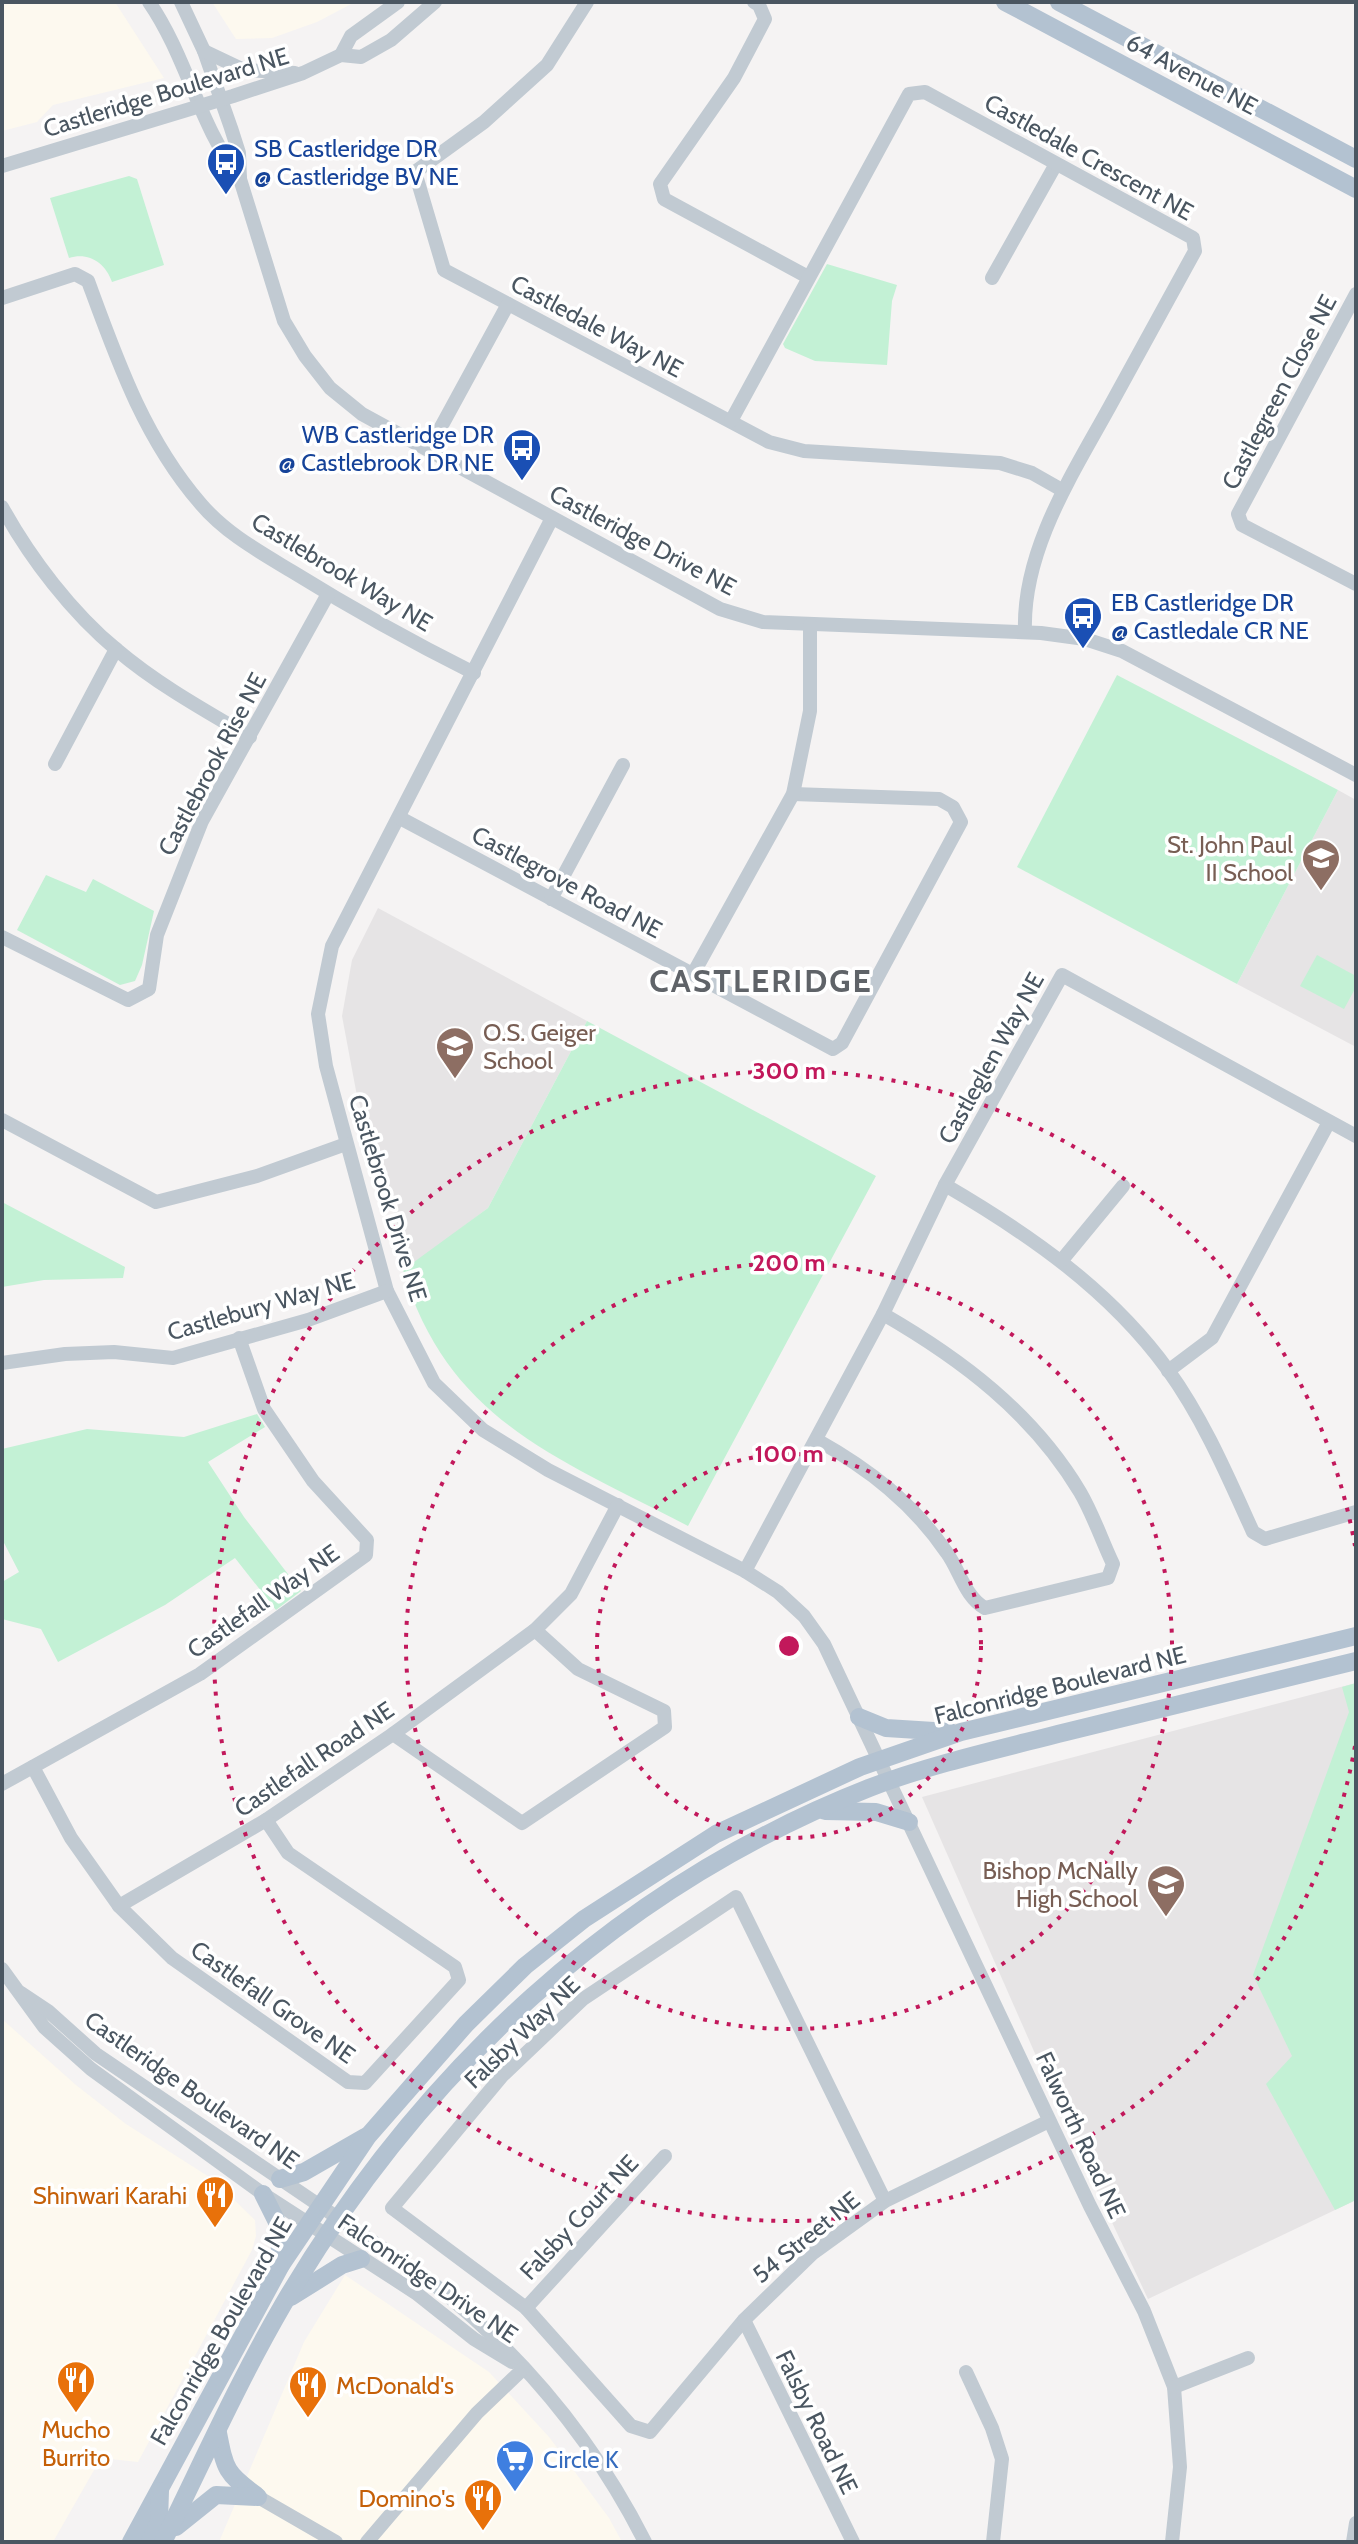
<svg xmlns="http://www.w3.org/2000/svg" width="1358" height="2544" font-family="Cabin,sans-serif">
<rect width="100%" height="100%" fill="#f5f3f3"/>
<g fill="#fdf9ef">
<path d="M 2,2 L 115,2 L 164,78 L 53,105 L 37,122 L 2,131 Z"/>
<path d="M 212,2 L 355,2 L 317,22 L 272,38 L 236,39 Z"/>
<path d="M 2,2019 L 76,2085 L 126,2124 L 214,2180 L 255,2220 L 256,2236 L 252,2250 L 138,2462 L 101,2458 L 53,2542 L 2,2542 Z"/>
<path d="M 345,2275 L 489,2372 L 549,2437 L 609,2518 L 622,2542 L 219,2542 L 304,2342 Z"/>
</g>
<g fill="#e6e4e5">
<path d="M 1338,790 L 1356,800 L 1356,1047 L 1237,984 Z"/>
<path d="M 378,908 L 587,1021 L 488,1208 L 411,1266 L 357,1096 L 342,1016 L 352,960 Z"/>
<path d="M 1356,1683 L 1356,2200 L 1148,2299 L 1070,2133 L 922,1797 Z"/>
</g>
<g fill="#c3f1d5">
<path d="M 129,176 L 137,179 L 164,265 L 112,282 C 105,262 88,252 69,258 L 50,198 Z"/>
<path d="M 827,264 L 897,285 L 892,301 L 887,365 L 815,361 L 785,348 L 783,344 Z"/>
<path d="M 1117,675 L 1338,790 L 1237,984 L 1017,867 Z"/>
<path d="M 46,875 L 86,892 L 93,879 L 154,911 L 142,965 L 135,981 L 120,985 L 17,930 Z"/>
<path d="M 1317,955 L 1356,976 L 1356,987 L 1344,1009 L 1300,986 Z"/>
<path d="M 587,1021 L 876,1176 L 688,1526 C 561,1459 448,1422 403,1270 L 488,1208 Z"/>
<path d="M 2,1202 L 125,1267 L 123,1278 L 44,1280 L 2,1287 Z"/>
<path d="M 257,1414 L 265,1427 L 208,1462 L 244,1517 L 301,1591 L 276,1610 L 235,1558 L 165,1605 L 58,1662 L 41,1629 L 2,1619 L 2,1582 L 19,1572 L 2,1539 L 2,1449 L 87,1429 L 184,1437 Z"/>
<path d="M 1356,1683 L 1356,2200 L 1335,2210 L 1266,2084 L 1292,2056 L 1253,1975 L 1349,1712 L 1342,1687 Z"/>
</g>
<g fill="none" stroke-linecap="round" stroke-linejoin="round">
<g stroke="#c1cad2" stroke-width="14">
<path d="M 149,2 C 187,57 199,126 240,178"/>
<path d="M 181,2 L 204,51 L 231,128 L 239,153 L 240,179 L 284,321 L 305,356 L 330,388 L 362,414 L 720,609 L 763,622 L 1041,633 L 1085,639 L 1122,651 L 1356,775"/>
<path d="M 587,2 L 547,65 L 484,122 L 415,172 L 444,270 L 769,442 L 804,451 L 1000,463 L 1032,473 L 1062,490"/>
<path d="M 754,2 L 759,5 L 765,19 L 734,78 L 660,184 L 664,199 L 808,277"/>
<path d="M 204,51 L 244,70 L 295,73"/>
<path d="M 341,55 L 351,36 L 398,2"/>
<path d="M 2,166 L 233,96 L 303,73 L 341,55 L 361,57 L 391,40 L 435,2"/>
<path d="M 992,278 L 1056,164"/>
<path d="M 1356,294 L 1238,514 L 1242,525 L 1356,584"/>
<path d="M 2,298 L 75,274 L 88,281 C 117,360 144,438 200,503 C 225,533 260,552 293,572 C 351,608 412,642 474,673"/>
<path d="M 731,421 L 909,94 L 925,92 L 1193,238 L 1195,251 C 1166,303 1138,355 1110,406 C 1072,475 1022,551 1025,632"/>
<path d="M 429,449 L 508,304"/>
<path d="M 2,507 C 30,558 72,613 117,650 C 157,684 204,710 250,737"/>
<path d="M 552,518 L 332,946 L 318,1014 L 326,1066 L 387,1291 L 434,1383 L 483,1430 L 548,1470 L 745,1571 L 778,1592 L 804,1616 L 824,1644 L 1090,2206 L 1144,2311 L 1174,2387 L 1180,2467 L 1172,2542"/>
<path d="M 55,764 L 116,649"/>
<path d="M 400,818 L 833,1049 L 842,1043 L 961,822 L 953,807 L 939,799 L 793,794"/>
<path d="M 551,899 L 623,765"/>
<path d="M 2,937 L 128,1000 L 149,989 L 157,935 L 202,821 L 328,594"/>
<path d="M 693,974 L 793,794 L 810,711 L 810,625"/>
<path d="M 2,1120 L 156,1202 L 257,1176 L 346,1144"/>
<path d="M 945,1185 C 1029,1234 1110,1290 1168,1370 C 1204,1420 1228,1477 1253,1532 L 1265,1539 L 1356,1512"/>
<path d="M 1062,1260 L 1123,1186"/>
<path d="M 2,1363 L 65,1354 L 114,1352 L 173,1358 L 308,1320 L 387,1291"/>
<path d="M 1168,1371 L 1212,1338 L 1329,1122"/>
<path d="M 817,1440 C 869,1469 913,1503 947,1553 C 960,1571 965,1597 985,1608 L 1108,1578 L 1113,1564 C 1102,1541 1093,1514 1080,1492 C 1033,1413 961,1359 883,1314"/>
<path d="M 745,1571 L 883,1314 L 945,1185 L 1062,975 L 1356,1136"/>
<path d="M 393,1734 L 522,1823 L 665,1727 L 664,1711 L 578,1669 L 535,1630"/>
<path d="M 33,1767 L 71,1838 L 119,1906 L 266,1820 L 393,1734 L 535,1630 L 571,1594 L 618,1505"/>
<path d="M 2,1784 L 200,1674 L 366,1555 L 367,1540 L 313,1481 L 264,1409 L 239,1338"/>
<path d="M 119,1906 L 172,1958 L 348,2082 L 365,2083 L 459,1980 L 455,1967 L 288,1853 L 266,1820"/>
<path d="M 2,1969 L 44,2027 L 91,2069 L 263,2194 L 416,2293 L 474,2339 L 512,2362"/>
<path d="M 21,1993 L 48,2011 L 96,2054 L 422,2275 C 517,2348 591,2435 645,2542"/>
<path d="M 885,2201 L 736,1897 L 583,1999 L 502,2076 L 392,2208 L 526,2308 L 631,2426 L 650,2432 L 744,2320 L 813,2253 L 885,2201 L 1049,2121"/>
<path d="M 526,2308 L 665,2156"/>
<path d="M 744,2320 L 853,2542"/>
<path d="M 966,2372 L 992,2428 L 1002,2459 L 993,2542"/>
<path d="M 1174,2387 L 1248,2358"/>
<path d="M 258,2497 L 336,2542"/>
<path d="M 367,2542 L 477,2413 L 523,2369"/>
<path d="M 1353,2542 L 1356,2523"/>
</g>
<g stroke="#b3c2d1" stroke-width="18">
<path d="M 1005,2 L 1356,189"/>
<path d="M 1059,2 L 1356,159"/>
<path d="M 859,1717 L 886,1728 L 950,1732"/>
<path d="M 825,1811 L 876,1812 L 909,1822"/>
<path d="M 280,2179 L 304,2172 L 365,2137"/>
<path d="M 263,2194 L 278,2224 L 281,2265"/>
<path d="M 291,2297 L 342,2265 L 361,2259"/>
<path d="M 218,2433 C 225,2469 226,2474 256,2495"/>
<path d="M 176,2527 L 216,2495 L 258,2497"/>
<path d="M 131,2542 L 281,2265 L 368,2136 L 466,2024 L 525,1966 L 584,1919 L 716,1834 L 860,1767 L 961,1732 L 1356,1636"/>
<path d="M 150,2542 L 159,2521 L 160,2491"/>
<path d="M 163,2542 C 202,2463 239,2380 284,2303 C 420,2072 617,1887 869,1788 C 932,1764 1000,1749 1066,1732 C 1162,1708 1259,1685 1356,1661"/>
</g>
</g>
<g fill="none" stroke="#c2185b" stroke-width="4" stroke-dasharray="4 8">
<circle cx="789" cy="1646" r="192"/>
<circle cx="789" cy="1646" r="383"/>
<path d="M1355 1746A575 575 0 1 1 1355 1546"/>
</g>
<defs>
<symbol id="bus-pin" viewBox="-11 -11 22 30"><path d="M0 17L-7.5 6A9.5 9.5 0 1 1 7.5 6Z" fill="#1a4fb4" stroke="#fff"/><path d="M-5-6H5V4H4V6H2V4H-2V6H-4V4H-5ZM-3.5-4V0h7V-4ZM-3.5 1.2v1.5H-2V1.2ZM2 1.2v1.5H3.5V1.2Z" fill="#fff"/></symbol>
<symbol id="school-pin" viewBox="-11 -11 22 30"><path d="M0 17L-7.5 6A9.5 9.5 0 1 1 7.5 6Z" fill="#8d6e63" stroke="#fff"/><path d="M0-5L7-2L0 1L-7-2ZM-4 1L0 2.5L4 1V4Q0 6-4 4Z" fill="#fff"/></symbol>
<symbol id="restaurant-pin" viewBox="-11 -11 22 30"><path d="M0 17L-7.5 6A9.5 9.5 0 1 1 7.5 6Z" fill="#e8710a" stroke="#fff"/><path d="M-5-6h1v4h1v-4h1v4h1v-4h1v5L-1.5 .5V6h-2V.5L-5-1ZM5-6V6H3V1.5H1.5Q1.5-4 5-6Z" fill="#fff"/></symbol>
<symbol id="supermarket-pin" viewBox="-11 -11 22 30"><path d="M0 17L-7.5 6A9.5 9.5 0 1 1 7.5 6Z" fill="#3f7fe0" stroke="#fff"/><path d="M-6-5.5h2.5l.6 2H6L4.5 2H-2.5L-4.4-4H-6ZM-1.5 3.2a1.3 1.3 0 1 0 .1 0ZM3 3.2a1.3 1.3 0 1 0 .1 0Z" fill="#fff"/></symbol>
</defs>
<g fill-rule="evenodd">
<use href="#bus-pin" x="204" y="140" width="44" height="60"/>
<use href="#bus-pin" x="500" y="426" width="44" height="60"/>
<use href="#bus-pin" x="1061" y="594" width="44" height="60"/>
<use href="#school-pin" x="1299" y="836" width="44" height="60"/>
<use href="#school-pin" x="433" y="1024" width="44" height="60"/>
<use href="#school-pin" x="1144" y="1862" width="44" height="60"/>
<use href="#restaurant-pin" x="193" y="2173" width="44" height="60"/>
<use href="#restaurant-pin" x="54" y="2358" width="44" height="60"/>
<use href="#restaurant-pin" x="286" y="2363" width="44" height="60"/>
<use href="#supermarket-pin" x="493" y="2437" width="44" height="60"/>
<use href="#restaurant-pin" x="461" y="2476" width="44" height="60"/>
</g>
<g text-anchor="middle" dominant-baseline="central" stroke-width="7" stroke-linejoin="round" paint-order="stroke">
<g font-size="24" fill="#4a5661" stroke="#fff">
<text transform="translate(1192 74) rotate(28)">64 Avenue NE</text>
<text transform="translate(166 92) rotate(-17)">Castleridge Boulevard NE</text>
<text transform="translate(1089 157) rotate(29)">Castledale Crescent NE</text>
<text transform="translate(597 326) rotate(28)">Castledale Way NE</text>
<text transform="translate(1279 392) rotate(-62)">Castlegreen Close NE</text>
<text transform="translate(643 540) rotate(28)">Castleridge Drive NE</text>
<text transform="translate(342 572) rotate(31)">Castlebrook Way NE</text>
<text transform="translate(212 764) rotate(-62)">Castlebrook Rise NE</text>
<text transform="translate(567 882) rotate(28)">Castlegrove Road NE</text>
<text transform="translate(991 1058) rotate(-61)">Castleglen Way NE</text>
<text transform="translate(388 1198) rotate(73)">Castlebrook Drive NE</text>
<text transform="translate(261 1306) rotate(-16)">Castlebury Way NE</text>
<text transform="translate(263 1601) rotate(-35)">Castlefall Way NE</text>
<text transform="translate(1060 1685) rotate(-14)">Falconridge Boulevard NE</text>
<text transform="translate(314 1759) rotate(-34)">Castlefall Road NE</text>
<text transform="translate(273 2002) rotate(35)">Castlefall Grove NE</text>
<text transform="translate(522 2032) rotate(-44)">Falsby Way NE</text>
<text transform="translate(192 2090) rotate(35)">Castleridge Boulevard NE</text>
<text transform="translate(1081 2135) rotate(65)">Falworth Road NE</text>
<text transform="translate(579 2217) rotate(-47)">Falsby Court NE</text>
<text transform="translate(806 2237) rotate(-39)">54 Street NE</text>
<text transform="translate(428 2278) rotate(34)">Falconridge Drive NE</text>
<text transform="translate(221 2331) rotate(-60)">Falconridge Boulevard NE</text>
<text transform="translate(817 2422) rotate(64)">Falsby Road NE</text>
</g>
<g font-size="24" fill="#164399" stroke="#fff" text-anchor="start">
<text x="254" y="148">SB Castleridge DR<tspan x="254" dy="28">@ Castleridge BV NE</tspan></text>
<text x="494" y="434" text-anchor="end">WB Castleridge DR<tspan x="494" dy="28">@ Castlebrook DR NE</tspan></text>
<text x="1111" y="602">EB Castleridge DR<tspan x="1111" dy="28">@ Castledale CR NE</tspan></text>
</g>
<g font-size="24" fill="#785e54" stroke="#fff" text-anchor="end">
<text x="1293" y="844">St. John Paul<tspan x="1293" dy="28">II School</tspan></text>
<text x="483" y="1032" text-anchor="start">O.S. Geiger<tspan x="483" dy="28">School</tspan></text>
<text x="1138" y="1870">Bishop McNally<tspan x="1138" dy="28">High School</tspan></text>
</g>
<g font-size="24" fill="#c56008" stroke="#fff" text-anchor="end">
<text x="187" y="2195">Shinwari Karahi</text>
<text x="336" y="2385" text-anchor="start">McDonald's</text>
<text x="76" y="2429" text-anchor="middle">Mucho<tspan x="76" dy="28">Burrito</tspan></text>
<text x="455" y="2498">Domino's</text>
</g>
<g font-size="24" fill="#366cbe" stroke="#fff" text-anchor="start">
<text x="543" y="2459">Circle K</text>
</g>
<g font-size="32" font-weight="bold" letter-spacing="2" fill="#5f6368" stroke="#fff">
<text x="761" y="980">CASTLERIDGE</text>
</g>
</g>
<circle cx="789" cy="1646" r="12" fill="#c2185b" stroke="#fff" stroke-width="4"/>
<g font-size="24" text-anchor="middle" font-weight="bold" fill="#c2185b" stroke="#fff" stroke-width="7" stroke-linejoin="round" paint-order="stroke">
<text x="789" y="1079">300 m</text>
<text x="789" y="1271">200 m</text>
<text x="789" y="1462">100 m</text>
</g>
<rect width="1358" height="2544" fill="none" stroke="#4a5661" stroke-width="8"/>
</svg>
